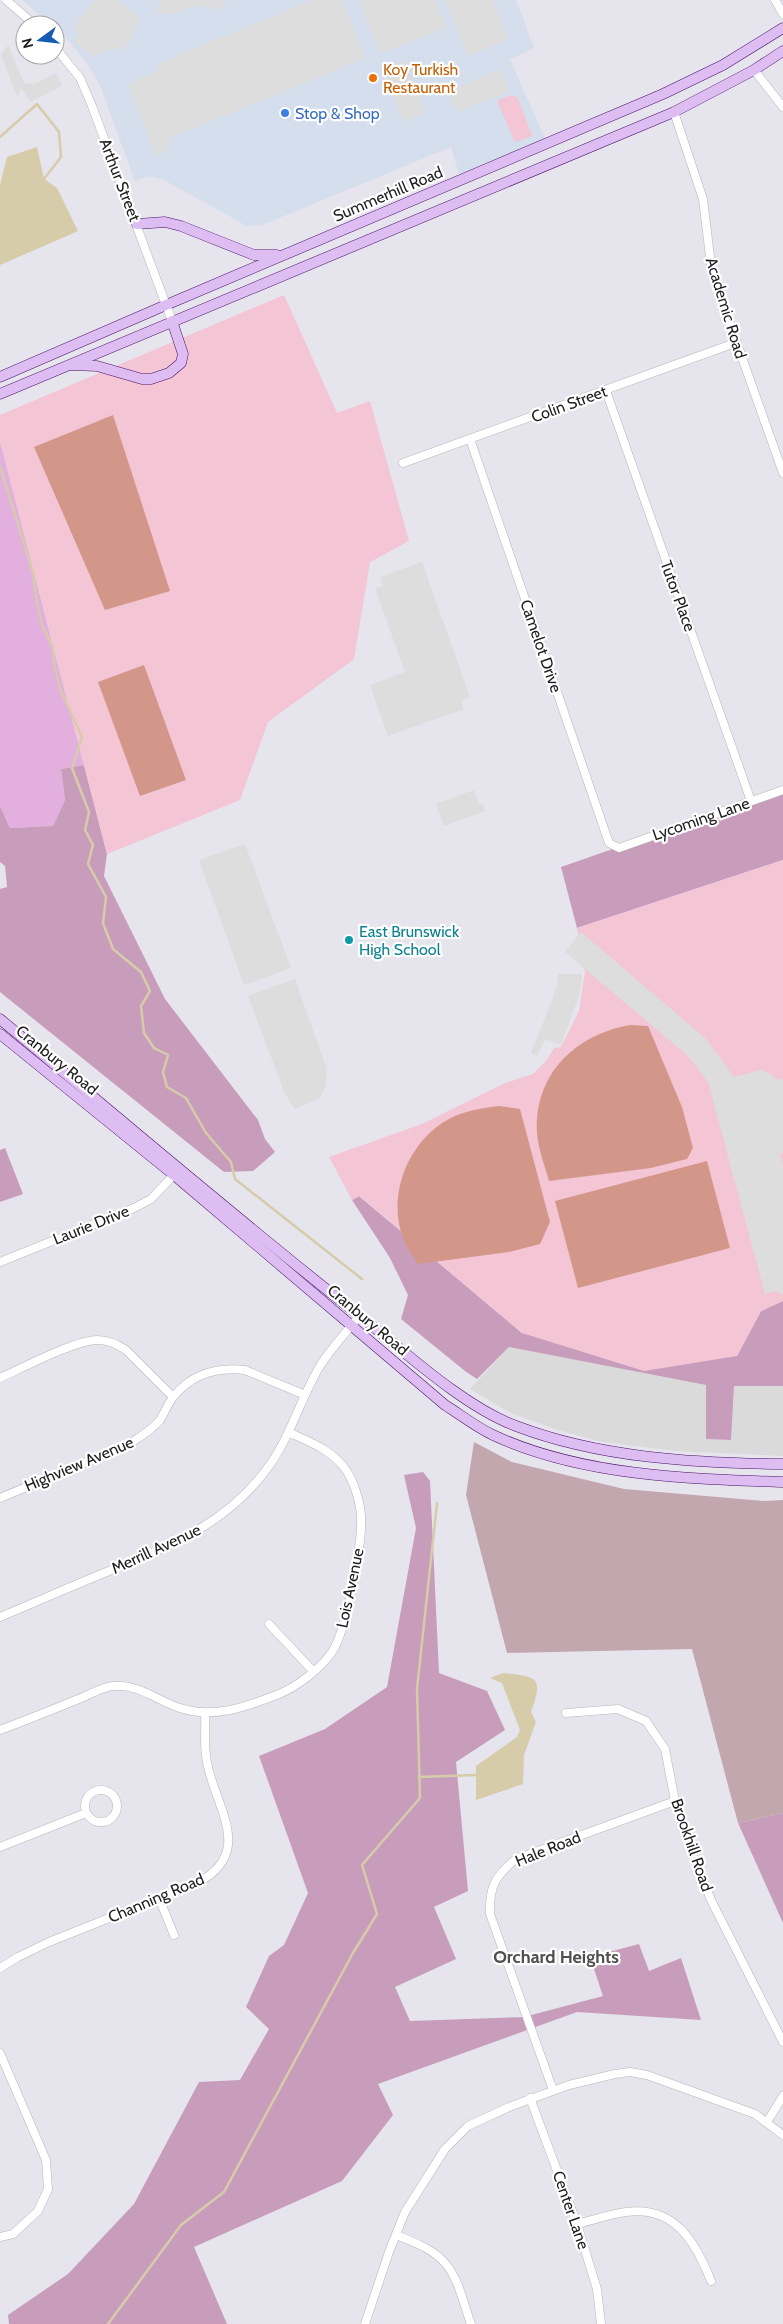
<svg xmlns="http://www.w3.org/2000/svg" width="783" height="2324" font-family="Cabin,sans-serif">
<rect width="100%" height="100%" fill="#e6e4ed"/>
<path fill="#dadadb" d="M 509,1347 L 706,1385 L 706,1439 L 731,1440 L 734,1386 L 783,1386 L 783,1456 L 675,1451 L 602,1442 L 554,1429 L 507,1411 L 470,1389 Z"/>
<path fill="#d4deec" d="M 22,0 L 516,0 L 534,48 L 510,59 L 545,139 L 459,174 L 451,147 L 262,225 L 247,226 L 164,180 L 149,176 L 135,181 L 101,88 L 87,63 L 55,25 L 52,25 Z"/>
<path fill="#e2afde" d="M 0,441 L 84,765 L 61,769 L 65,800 L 53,826 L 10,828 L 0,806 Z"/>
<g fill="#c89dbc">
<path d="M 84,765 L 107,854 L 104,876 L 165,999 L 258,1120 L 265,1139 L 275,1152 L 253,1171 L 224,1172 L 0,992 L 0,889 L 7,887 L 5,866 L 0,862 L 0,806 L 10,828 L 53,826 L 65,800 L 61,769 Z"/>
<path d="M 783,790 L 783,860 L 577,928 L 561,867 Z"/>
<path d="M 5,1148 L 23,1194 L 0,1202 L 0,1150 Z"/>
<path d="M 359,1196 L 522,1333 L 737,1356 L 761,1311 L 783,1301 L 783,1386 L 734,1386 L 731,1440 L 706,1439 L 706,1385 L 509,1347 L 477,1379 L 465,1371 L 401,1319 L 408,1295 L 390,1258 L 352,1200 Z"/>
<path d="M 423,1472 L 430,1481 L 439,1673 L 487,1691 L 505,1730 L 456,1762 L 468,1891 L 434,1907 L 456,1959 L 395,1987 L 410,2021 L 524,2017 L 603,1996 L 590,1957 L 639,1944 L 649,1971 L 681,1958 L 701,2020 L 577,2012 L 378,2084 L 393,2115 L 342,2181 L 194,2247 L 227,2324 L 9,2324 L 8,2315 L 68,2274 L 134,2204 L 199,2082 L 240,2080 L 269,2029 L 246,2007 L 269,1956 L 284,1945 L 308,1893 L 259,1756 L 325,1729 L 387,1687 L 416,1528 L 404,1475 Z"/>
<path d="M 783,1813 L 783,1923 L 738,1823 Z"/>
</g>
<path fill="#c3a7af" d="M 474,1442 L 512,1462 L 624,1489 L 765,1501 L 783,1500 L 783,1813 L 738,1823 L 692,1649 L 507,1653 L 466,1495 Z"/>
<g fill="#f3c5d5">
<path d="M 511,95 L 518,98 L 532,136 L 515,142 L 497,101 Z"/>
<path d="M 284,295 L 337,413 L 370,401 L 409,541 L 370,562 L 354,659 L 268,722 L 240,800 L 107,854 L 0,441 L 0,415 Z"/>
<path d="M 783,860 L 783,1301 L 761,1311 L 737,1356 L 644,1371 L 522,1333 L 360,1196 L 352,1200 L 329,1157 L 422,1124 L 505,1083 L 533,1074 L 546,1061 L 554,1048 L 561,1047 L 579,1011 L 585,972 L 577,928 Z"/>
</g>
<g fill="#d3978a">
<path d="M 113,415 L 170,591 L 105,610 L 34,447 Z"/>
<path d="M 144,665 L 186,780 L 140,796 L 98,682 Z"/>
<path d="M 630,1025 L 648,1026 L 682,1107 L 693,1148 L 687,1159 L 651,1168 L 549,1181 C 545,1166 538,1149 537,1133 C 534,1074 575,1035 630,1025 Z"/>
<path d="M 499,1106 L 520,1109 L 550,1222 L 540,1244 L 509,1252 L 418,1264 C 413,1256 406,1247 403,1238 C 386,1193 410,1136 455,1116 C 469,1110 484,1108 499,1106 Z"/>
<path d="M 707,1161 L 730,1248 L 578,1288 L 555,1201 Z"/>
</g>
<g fill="#ddd">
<path d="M 95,0 L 118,0 L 139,17 L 132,38 L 121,51 L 115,48 L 99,53 L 94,58 L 74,41 L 79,34 L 73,27 Z"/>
<path d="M 163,0 L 228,0 L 218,11 L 212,7 L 195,7 L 192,4 L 186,10 L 174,14 L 161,14 L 156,9 Z"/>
<path d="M 312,0 L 342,0 L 366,58 L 170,138 L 165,152 L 156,156 L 128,84 L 159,70 L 157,64 Z"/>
<path d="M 358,0 L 436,0 L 447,28 L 380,53 Z"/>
<path d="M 445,0 L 493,0 L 509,39 L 468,56 Z"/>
<path d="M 8,45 L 24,83 L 35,84 L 56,73 L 62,86 L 30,102 L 22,89 L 17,96 L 1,55 Z"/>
<path d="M 405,61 L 425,112 L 403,122 L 382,69 Z"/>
<path d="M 500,69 L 510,91 L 457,112 L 448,92 Z"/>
<path d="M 422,562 L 470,697 L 461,701 L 464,709 L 388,736 L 370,685 L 405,672 L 375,588 L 383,586 L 380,577 Z"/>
<path d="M 474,790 L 479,805 L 483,804 L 485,811 L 444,826 L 436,804 Z"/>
<path d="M 245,844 L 291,968 L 244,985 L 199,860 Z"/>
<path d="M 581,932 L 706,1039 L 734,1077 L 760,1070 L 769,1073 L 778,1080 L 783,1079 L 783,1153 L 780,1154 L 783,1164 L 783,1295 L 776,1291 L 765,1294 L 708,1082 L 688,1056 L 565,952 Z"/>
<path d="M 558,974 L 582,974 L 580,993 L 561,1045 L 545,1039 L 537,1056 L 531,1053 L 551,1003 L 557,987 Z"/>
<path d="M 295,979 L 326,1067 L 327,1074 L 326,1085 L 320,1098 L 295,1109 L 285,1094 L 248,996 Z"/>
</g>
<g fill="#d6cca9">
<path d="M 37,147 L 44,179 L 57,188 L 78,231 L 0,265 L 0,185 L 7,157 Z"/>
<path d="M 503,1673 C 537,1677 544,1676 531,1712 L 536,1722 L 524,1755 L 523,1784 L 476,1800 L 476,1766 L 517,1737 L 520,1730 L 502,1683 L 490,1678 Z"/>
</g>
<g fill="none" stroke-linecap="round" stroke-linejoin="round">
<g stroke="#d6cca9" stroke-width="2.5">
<path d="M 0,137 L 37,104 L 59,132 L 61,157 L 44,179"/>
<path d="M 0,466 L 33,573 L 37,603 L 42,625 L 53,648 L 54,665 L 61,691 L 82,737 L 72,768 L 89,812 L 85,830 L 93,845 L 88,864 L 106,897 L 103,923 L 113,949 L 141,972 L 150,991 L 141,1006 L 144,1033 L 154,1048 L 168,1055 L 163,1072 L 167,1087 L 186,1098 L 206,1133 L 231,1162 L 235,1179 L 362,1279"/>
<path d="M 419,1777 L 476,1775"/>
<path d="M 108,2324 L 181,2225 L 224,2192 L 353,1953 L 377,1914 L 362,1865 L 420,1798 L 417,1689 L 437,1503"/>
</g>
<defs>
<g id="street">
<path d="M 6,0 L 35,25"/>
<path d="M 775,0 L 783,14"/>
<path d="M 55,47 L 80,78 L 92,106 L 172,321"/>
<path d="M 754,70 L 783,107"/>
<path d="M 674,112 L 703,199 L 712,273 L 783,473"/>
<path d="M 606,391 L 751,801"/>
<path d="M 470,439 L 609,843 L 619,848 L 783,790"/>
<path d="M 403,463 L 735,343"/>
<path d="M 0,1262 L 134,1208 L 151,1199 L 174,1175"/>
<path d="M 0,1378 C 22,1368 76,1340 97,1340 C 108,1340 117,1344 126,1350 L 173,1397"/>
<path d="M 0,1498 L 129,1444 C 140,1437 152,1430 160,1420 C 165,1412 168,1403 174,1396 C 192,1374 217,1367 245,1370 L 305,1395"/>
<path d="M 0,1617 C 36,1602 72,1586 109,1571 C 169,1546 225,1525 266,1470 C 291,1437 299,1401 320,1366 C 331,1348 347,1332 360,1315"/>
<path d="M 269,1624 L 313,1671"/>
<path d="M 566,1713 L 618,1709 L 646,1721 L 665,1749 L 675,1801 L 692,1853 L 711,1900 L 783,2042"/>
<path d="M 0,1730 C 27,1720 54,1709 81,1698 C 91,1694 102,1687 113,1686 C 138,1684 155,1699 177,1707 C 212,1720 246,1707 279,1694 C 298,1686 320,1669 332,1652 C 346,1632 363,1541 361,1516 C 360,1501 354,1482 346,1470 C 332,1450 310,1442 290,1433"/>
<circle cx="101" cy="1806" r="16"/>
<path d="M 0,1847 L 86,1813"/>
<path d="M 159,1898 L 174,1935"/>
<path d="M 0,1968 L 18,1957 L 49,1942 L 197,1883 C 252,1855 220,1813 209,1771 C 203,1751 206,1733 205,1713"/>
<path d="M 0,2053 L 46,2160 L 48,2189 L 38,2211 L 13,2234 L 0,2237"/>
<path d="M 553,2090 L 490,1914 C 489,1887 495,1876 516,1859 L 675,1801"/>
<path d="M 530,2098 L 577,2224 L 597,2289 L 601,2324"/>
<path d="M 767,2122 L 783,2096"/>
<path d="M 577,2224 C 593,2220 610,2214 626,2212 C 675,2205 696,2243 711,2281"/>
<path d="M 396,2235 C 411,2241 428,2247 440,2258 C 458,2273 463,2303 471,2324"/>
<path d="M 365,2324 L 389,2252 L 405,2212 L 445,2149 L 468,2126 L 509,2107 L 569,2085 L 615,2074 L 630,2072 L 647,2075 L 755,2114 L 783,2135"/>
</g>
<g id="secondary">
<path d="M 137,224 L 165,222 L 181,226 L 254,255 L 277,255"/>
<path d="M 71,365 L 97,366 L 142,379 L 151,379 L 169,373 L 181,363 L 183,354 L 172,321"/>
<path d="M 0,377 L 166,305 L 663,94 L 723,65 L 783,28"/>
<path d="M 0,394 L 674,112 L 754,70 L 783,51"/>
<path d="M 0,1019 C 119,1118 238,1220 360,1316 C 404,1351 464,1407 516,1426 C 600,1458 694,1463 783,1464"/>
<path d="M 0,1034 L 174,1175 L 445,1405 C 461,1415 476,1427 493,1435 C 581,1476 688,1479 783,1482"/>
</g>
</defs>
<use href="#street" stroke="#b6b6b6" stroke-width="9"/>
<use href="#secondary" stroke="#4a1167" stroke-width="11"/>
<use href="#street" stroke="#fff" stroke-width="8"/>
<use href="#secondary" stroke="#ddbdf2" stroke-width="10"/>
</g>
<circle fill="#e8710a" stroke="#fff" stroke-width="2" cx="373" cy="78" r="5"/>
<circle fill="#3f7fe0" stroke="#fff" stroke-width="2" cx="285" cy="113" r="5"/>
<circle fill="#0f9aa8" stroke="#fff" stroke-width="2" cx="349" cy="940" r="5"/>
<g text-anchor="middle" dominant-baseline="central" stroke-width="4.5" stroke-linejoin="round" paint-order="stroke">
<g font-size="16" fill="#c56008" stroke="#fff" text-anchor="start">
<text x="383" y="69">Koy Turkish<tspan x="383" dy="18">Restaurant</tspan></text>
</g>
<g font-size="16" fill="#366cbe" stroke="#fff" text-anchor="start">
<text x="295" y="113">Stop &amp; Shop</text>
</g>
<g font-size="16" fill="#1d1d1d" stroke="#fff">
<text transform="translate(120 180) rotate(69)">Arthur Street</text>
<text transform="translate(388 194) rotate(-23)">Summerhill Road</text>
<text transform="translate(726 308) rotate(73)">Academic Road</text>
<text transform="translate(569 404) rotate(-20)">Colin Street</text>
<text transform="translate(678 596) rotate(70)">Tutor Place</text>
<text transform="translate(541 646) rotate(71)">Camelot Drive</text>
<text transform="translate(701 819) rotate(-19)">Lycoming Lane</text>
<text transform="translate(57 1060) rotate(39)">Cranbury Road</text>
<text transform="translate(91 1225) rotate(-22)">Laurie Drive</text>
<text transform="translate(368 1320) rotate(40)">Cranbury Road</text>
<text transform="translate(79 1464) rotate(-23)">Highview Avenue</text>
<text transform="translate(156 1549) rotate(-25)">Merrill Avenue</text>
<text transform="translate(350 1588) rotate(-78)">Lois Avenue</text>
<text transform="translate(692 1845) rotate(71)">Brookhill Road</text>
<text transform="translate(548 1849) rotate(-22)">Hale Road</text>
<text transform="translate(156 1898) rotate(-23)">Channing Road</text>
<text transform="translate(571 2210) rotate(71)">Center Lane</text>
</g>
<g font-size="16" fill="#0d838f" stroke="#fff" text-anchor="start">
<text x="359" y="931">East Brunswick<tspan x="359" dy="18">High School</tspan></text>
</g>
<g font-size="18" font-weight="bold" fill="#505050" stroke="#fff">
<text x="556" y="1957">Orchard Heights</text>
</g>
</g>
<g transform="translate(40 40) rotate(255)"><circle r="24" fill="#ffffff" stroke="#a5a5a5"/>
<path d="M0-4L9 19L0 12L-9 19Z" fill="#165cb3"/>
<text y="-8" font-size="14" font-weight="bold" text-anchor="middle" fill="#1d1d1d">N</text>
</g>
</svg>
